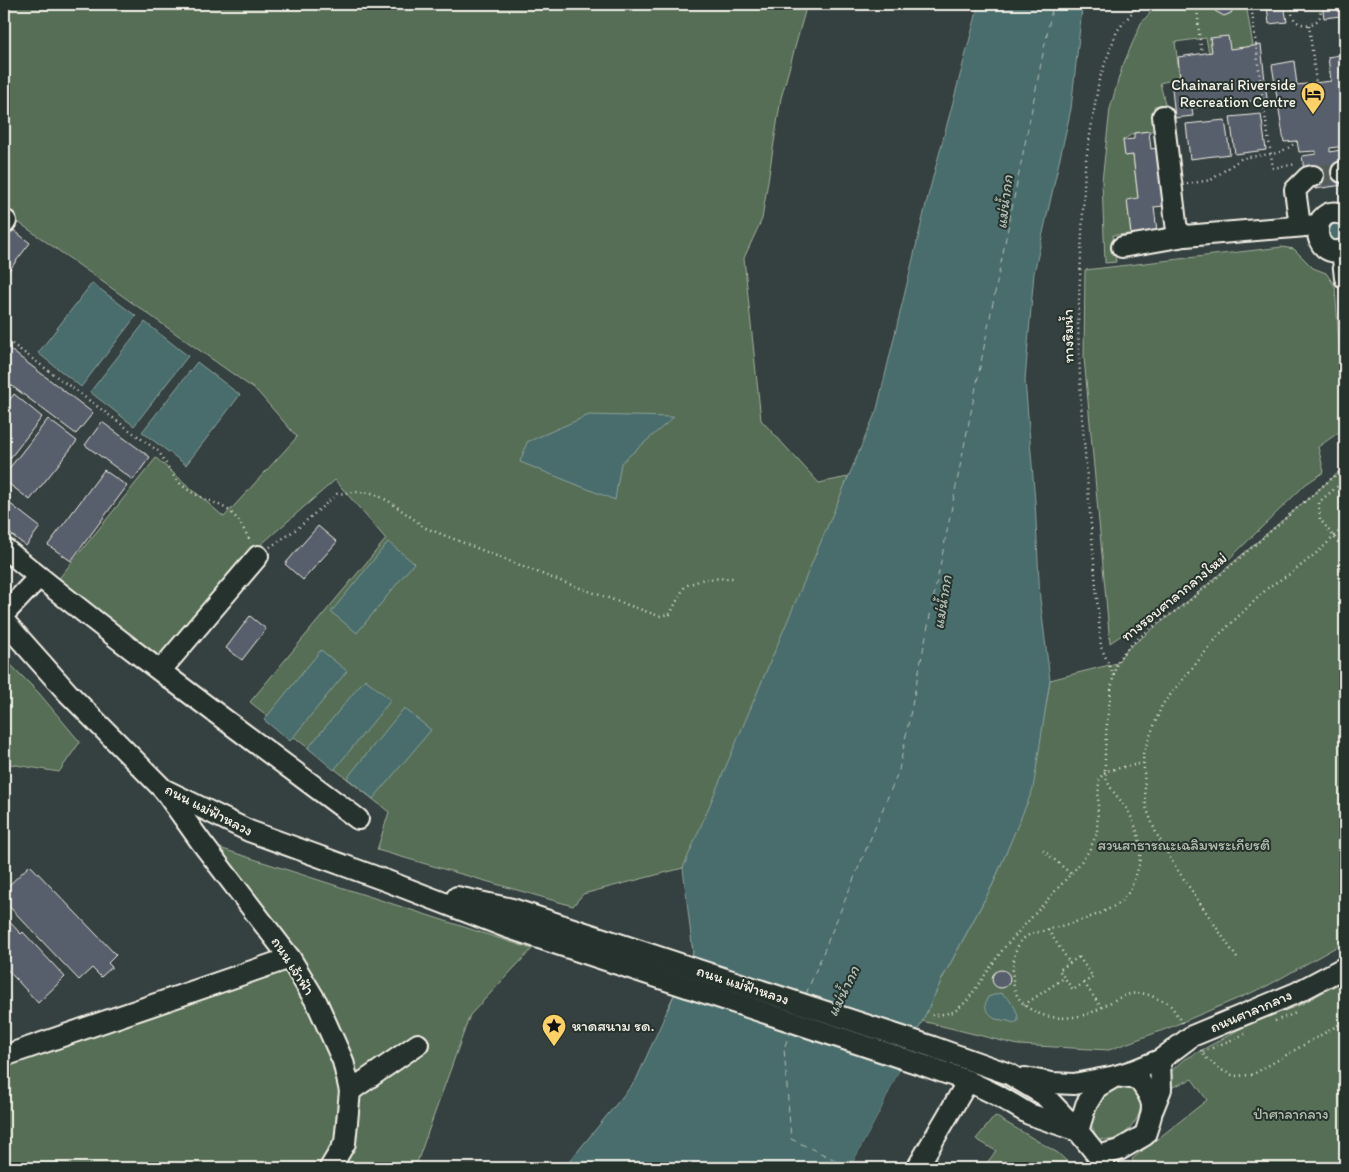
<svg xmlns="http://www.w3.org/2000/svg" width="1349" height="1172" font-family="Itim,'Playpen Sans Thai',sans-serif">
<rect width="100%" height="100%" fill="#354040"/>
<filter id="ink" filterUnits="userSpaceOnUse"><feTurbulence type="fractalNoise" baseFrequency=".02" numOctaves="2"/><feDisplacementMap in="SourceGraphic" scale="10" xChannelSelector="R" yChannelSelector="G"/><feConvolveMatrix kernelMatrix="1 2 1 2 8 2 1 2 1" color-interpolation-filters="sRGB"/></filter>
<g filter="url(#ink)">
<g fill="#556e54" stroke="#a4b09e">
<path d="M 4,4 L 807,4 L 781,98 L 762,219 L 744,258 L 761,420 L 819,483 L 848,477 L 820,569 L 801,739 L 667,1010 L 693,953 L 685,864 L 683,868 L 583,894 L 573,906 L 377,850 L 389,812 L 250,702 L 386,539 L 335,480 L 249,555 L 159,660 L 56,582 L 156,458 L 224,517 L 297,437 L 257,391 L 4,212 Z"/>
<path d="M 1158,4 L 1246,4 L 1253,46 L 1209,53 L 1206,38 L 1175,42 L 1180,78 L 1160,83 L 1165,104 L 1154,106 L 1158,130 L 1134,133 L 1123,140 L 1125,155 L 1133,155 L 1138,198 L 1127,200 L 1131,234 L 1113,235 L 1116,262 L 1105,263 L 1102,181 L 1110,109 L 1121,70 L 1141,23 Z"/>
<path d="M 1282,247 L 1294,249 L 1313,268 L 1326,273 L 1335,286 L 1345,428 L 1318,447 L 1324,472 L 1306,484 L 1218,570 L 1110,643 L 1084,357 L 1085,270 Z"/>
<path d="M 1345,467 L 1345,942 L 1267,986 L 1166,1029 L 1109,1050 L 1018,1045 L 922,1021 L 943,977 L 993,884 L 1032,789 L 1050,680 L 1117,663 L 1126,650 L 1188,601 Z"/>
<path d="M 4,658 L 38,692 L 80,742 L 59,772 L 4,763 Z"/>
<path d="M 201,842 L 532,949 L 470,1015 L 415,1168 L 4,1168 L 4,1056 L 290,958 Z"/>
<path d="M 1345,980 L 1345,1168 L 1135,1168 L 1132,1159 L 1207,1100 L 1192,1079 L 1168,1089 L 1166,1076 L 1182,1061 L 1249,1024 L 1300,1005 Z"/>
<path d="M 1114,1086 C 1122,1087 1131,1086 1137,1092 C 1150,1105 1131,1132 1118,1138 C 1112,1141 1105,1140 1098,1139 L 1090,1123 L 1098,1099 Z"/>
<path d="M 995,1116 L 1058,1153 L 1074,1168 L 983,1168 L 996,1151 L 976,1139 Z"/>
</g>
<g fill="#496d6c" stroke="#8da29e">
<path d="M 979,4 L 1086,4 L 1082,9 L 1071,109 L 1034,273 L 1025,380 L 1035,501 L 1040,599 L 1050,680 L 1033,789 L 993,884 L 943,977 L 880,1112 L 850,1168 L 564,1168 L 636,1080 L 693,953 L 683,868 L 877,409 L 928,196 Z"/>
<circle cx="1337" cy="232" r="9"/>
<path d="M 92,283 L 136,316 L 81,387 L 38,353 Z"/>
<path d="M 145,322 L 188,356 L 134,426 L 90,392 Z"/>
<path d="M 197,362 L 240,395 L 186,465 L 142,432 Z"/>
<path d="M 589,415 L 674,417 L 621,463 L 615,500 L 520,462 L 527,442 Z"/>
<path d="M 388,542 L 414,563 L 357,633 L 331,612 Z"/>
<path d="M 321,650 L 347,671 L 290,741 L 264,720 Z"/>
<path d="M 365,679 L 391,700 L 334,770 L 308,748 Z"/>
<path d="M 404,708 L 431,730 L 373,799 L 347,778 Z"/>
<path d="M 1000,993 C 1010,997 1019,1011 1018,1021 L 1014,1023 L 1008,1021 L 995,1019 C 987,1011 982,1008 988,997 Z"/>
</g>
<path fill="#354040" d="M 899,1071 L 902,1072 L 883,1113 L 852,1168 L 850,1168 L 880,1112 Z"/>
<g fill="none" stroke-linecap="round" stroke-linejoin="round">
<g stroke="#b0bcb6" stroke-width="1" stroke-dasharray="6 5" stroke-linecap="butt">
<path d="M 806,994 L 899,770 L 1053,4"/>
<path d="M 791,1030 L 784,1048 L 791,1139 L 850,1167"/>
</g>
</g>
<g fill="#585f6c" stroke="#f4f1e8">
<path d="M 1213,4 L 1234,4 L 1234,7 L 1231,13 L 1224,16 L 1215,11 Z"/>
<path d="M 1284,4 L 1287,22 L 1269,24 L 1267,6 Z"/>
<path d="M 1322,4 L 1339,4 L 1341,16 L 1324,18 Z"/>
<path d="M 1228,36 L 1230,49 L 1261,45 L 1267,99 L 1192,108 L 1193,116 L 1175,118 L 1171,79 L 1180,78 L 1178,57 L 1212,52 L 1210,38 Z"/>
<path d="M 1345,54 L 1345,146 L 1330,148 L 1330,152 L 1345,149 L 1345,164 L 1341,164 L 1343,185 L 1315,189 L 1312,168 L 1304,170 L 1302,156 L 1316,154 L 1316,151 L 1299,152 L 1297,141 L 1284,142 L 1272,65 L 1294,61 L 1297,85 L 1331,81 L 1328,57 Z"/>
<path d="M 1261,114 L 1266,150 L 1235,154 L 1230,117 Z"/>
<path d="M 1225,120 L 1230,154 L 1190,159 L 1186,124 Z"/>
<path d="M 1149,131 L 1151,149 L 1157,148 L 1164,206 L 1154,207 L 1157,231 L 1131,234 L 1127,200 L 1138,198 L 1133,155 L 1125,156 L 1123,140 L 1134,139 L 1134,133 Z"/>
<path d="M 11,228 L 30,243 L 4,277 L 4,238 Z"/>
<path d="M 4,345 L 93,413 L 76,434 L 4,380 Z"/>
<path d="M 14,394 L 42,417 L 4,466 L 4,407 Z"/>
<path d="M 48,419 L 77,441 L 30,500 L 4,480 L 4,475 Z"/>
<path d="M 102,422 L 150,457 L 133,480 L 85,445 Z"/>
<path d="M 104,470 L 127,486 L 71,561 L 48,545 Z"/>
<path d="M 4,499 L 40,527 L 26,546 L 4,529 Z"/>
<path d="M 318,526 L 337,542 L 303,580 L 285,564 Z"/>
<path d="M 250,616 L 266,629 L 242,660 L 226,648 Z"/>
<path d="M 30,865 L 116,955 L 108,963 L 112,967 L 101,977 L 92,968 L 79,980 L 4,901 L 4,890 Z"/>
<path d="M 4,916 L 21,934 L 23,932 L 65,977 L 38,1003 L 4,966 Z"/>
<circle cx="1001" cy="979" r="9"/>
</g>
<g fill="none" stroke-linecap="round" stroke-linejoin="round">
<path stroke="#525b59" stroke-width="20" stroke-dasharray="20 10" stroke-linecap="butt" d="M 1313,176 L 1342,172"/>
<defs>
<g id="minor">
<path d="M 1163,116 L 1176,223 L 1177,229 L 1185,236 L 1318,225"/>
<path d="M 1342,172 L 1345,172"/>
<path d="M 1345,215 C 1308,200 1310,264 1345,249"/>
<path d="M 4,224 L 6,221"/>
<path d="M 1300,226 L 1295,190 L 1308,177 L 1313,176"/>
<path d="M 1122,247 L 1185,236"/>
<path d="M 1342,250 L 1345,278"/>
<path d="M 4,548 C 118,642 239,730 358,819"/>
<path d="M 4,614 L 39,577"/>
<path d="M 4,621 L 67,692 L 163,789 L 249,831 L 387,881 L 506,927 L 926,1066 L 968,1081 L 997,1095 L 1029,1114 L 1078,1131"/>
<path d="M 161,670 L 258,556"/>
<path d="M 164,790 L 201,842 L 290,958 L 317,1003 L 343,1061 L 350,1091 L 345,1143 L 330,1168"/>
<path d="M 457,897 L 512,909 L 933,1047 L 1009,1074 L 1044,1095 L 1078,1131 L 1098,1156 L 1105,1168"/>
<path d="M 4,1056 L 290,958"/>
<path d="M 1025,1078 L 1052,1083 L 1074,1084 L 1116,1076 L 1135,1070 L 1160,1060 L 1192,1036 L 1296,993 L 1345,967"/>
<path d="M 350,1091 L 418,1044"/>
<path d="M 1153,1109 L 1161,1089 L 1160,1060"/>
<path d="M 1078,1131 L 1086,1105 L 1097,1087 L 1116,1076 L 1138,1079 C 1157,1104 1154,1107 1145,1135 L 1119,1150 L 1098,1156"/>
<path d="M 917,1168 L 968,1081"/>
</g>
</defs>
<use href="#minor" stroke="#f4f1e8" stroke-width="24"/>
<g stroke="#f4f1e8" stroke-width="2.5" stroke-dasharray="1 4" stroke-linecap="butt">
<path d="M 1197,4 L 1199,33 L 1202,54"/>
<path d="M 1251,4 L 1263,102 L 1273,168 L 1297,164"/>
<path d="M 1294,4 C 1282,31 1330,32 1319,4"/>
<path d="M 1198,6 L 1213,4"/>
<path d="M 1309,25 L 1316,83"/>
<path d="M 1187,184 L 1211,180 L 1242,158 L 1278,153 L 1290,147 L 1297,141"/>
<path d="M 4,338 L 158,451 C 168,464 170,475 183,486 C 196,497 211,500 225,508 C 238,516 244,530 251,542"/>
<path d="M 1345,480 L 1319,502 L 1320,519 L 1345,551"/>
<path d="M 270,547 L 298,528 L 337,494 L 357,492 L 373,493 L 390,502 L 426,528 L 552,578 L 659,616 L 670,614 L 685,586 L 704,579 L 733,578"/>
<path d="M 1114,676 L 1101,647 L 1081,404 L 1078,323 L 1085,166 L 1099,80 L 1117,31 L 1139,4"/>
<path d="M 1043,850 L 1071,874"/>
<path d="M 1048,930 L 1070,963"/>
<path d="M 1079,957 L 1093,977 L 1073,990 L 1059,970 Z"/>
<path d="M 1237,958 L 1173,863 L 1156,833 L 1146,807 L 1143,754 L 1162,705 L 1220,634 L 1270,586 L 1293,572 L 1320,550 L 1345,526"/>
<path d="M 1084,983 L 1101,1007"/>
<path d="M 1024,1005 L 1064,978"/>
<path d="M 932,1016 L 954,1012 L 967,1001 L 1003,949 L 1077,867 L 1089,851 L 1097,833 L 1099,779 L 1106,771 L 1143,763"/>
<path d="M 1275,1021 L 1296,1013"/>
<path d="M 1182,1023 C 1178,1017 1174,1009 1169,1004 C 1165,1001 1160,1000 1156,998 C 1133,986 1117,999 1097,1010 C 1073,1022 1034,1022 1018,997 C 1013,989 1012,976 1013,966 C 1014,954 1017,941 1029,935 C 1034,932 1041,932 1046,930 C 1068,924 1117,913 1128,893 C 1144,862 1145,842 1128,811 C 1121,799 1110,791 1106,777 C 1102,758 1110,681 1117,663 C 1126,642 1170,616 1189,601 C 1242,557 1293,511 1345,467"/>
<path d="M 1201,1050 L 1205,1057 L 1219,1069 L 1234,1076 L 1252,1075 L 1345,1021"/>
<path d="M 1203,1052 L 1245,1034"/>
<path d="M 850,1167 L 852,1168"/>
</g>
<use href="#minor" stroke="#26332d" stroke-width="20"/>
</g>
</g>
<defs>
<symbol id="hotel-pin" viewBox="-11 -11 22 30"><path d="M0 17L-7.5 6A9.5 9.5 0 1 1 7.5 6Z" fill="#ffd166" stroke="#26332d"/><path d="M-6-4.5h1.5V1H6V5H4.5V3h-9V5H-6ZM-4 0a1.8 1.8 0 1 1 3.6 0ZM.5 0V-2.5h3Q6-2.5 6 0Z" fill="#111"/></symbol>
<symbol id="sight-pin" viewBox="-11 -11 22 30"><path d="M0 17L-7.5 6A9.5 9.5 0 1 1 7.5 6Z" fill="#ffd166" stroke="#26332d"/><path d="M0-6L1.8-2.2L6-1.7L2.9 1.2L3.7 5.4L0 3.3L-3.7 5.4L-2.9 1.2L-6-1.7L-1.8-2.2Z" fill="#111"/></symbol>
</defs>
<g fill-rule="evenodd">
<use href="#hotel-pin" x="1299" y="80" width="28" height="38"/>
<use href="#sight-pin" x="540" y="1012" width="28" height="38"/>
</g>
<g text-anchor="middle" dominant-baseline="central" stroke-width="4" stroke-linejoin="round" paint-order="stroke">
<g font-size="15" fill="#f4f1e8" stroke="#26332d" text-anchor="end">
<text x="1296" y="85">Chainarai Riverside<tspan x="1296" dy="17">Recreation Centre</tspan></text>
<text x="572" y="1026" text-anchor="start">หาดสนาม รด.</text>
</g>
<g font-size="15" fill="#f4f1e8" stroke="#26332d">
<text transform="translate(1068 336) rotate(-91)">ทางริมน้ำ</text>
<text transform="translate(1174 597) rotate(-39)">ทางรอบศาลากลางใหม่</text>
<text transform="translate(209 810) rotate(27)">ถนน แม่ฟ้าหลวง</text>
<text transform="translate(293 966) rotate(57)">ถนน เจ้าฟ้า</text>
<text transform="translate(743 985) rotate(18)">ถนน แม่ฟ้าหลวง</text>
<text transform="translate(1251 1011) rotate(-23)">ถนนศาลากลาง</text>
</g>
<g font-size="15" fill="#b4bdad" stroke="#26332d">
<text x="1184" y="845">สวนสาธารณะเฉลิมพระเกียรติ</text>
<text x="1291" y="1114">ป่าศาลากลาง</text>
</g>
<g font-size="16" font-style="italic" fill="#b0bcb6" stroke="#26332d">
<text transform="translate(1004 202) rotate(-83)">แม่น้ำกก</text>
<text transform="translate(942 602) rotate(-81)">แม่น้ำกก</text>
<text transform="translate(843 991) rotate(-64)">แม่น้ำกก</text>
</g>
</g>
<rect width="1349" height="1172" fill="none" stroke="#26332d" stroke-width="20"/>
<rect x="10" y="10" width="1329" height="1152" fill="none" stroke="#f4f1e8" stroke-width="2" filter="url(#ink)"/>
</svg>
